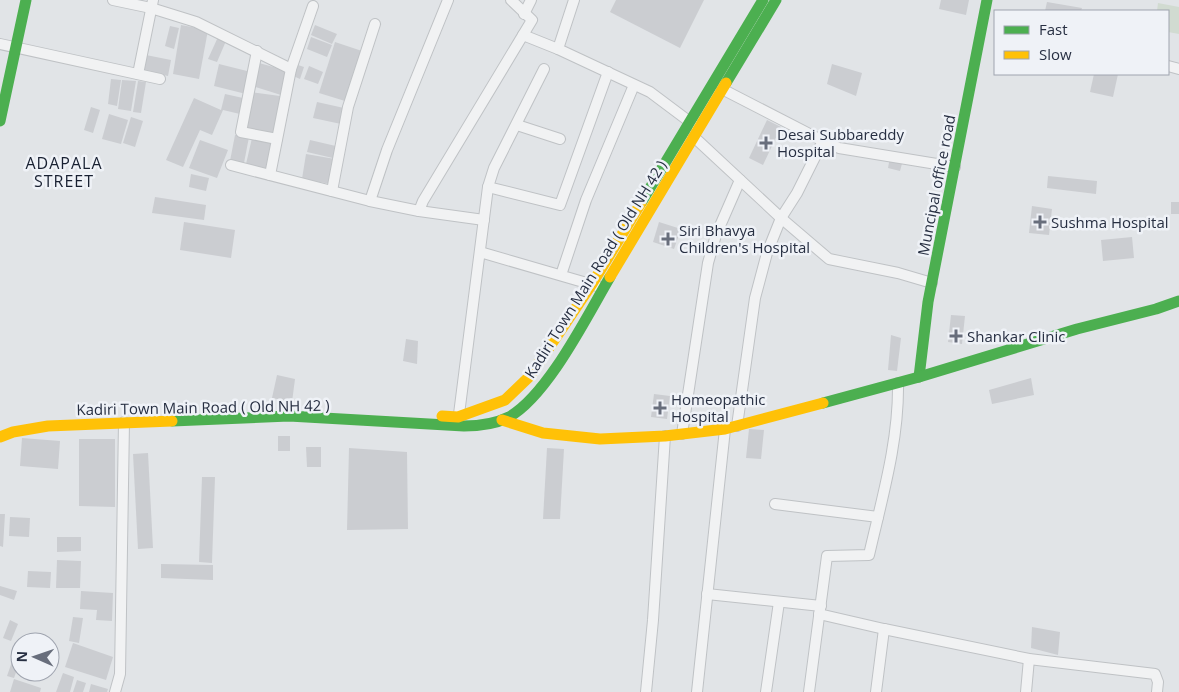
<svg xmlns="http://www.w3.org/2000/svg" width="1179" height="692" font-family="'Open Sans',sans-serif">
<rect width="100%" height="100%" fill="#e1e4e7"/>
<path fill="#d1dbd1" d="M 1158,3 L 1179,7 L 1179,34 L 1168,32 L 1168,11 L 1157,11 Z"/>
<g fill="#cbcdd1">
<path d="M 616,0 L 704,0 L 680,48 L 610,12 Z"/>
<path d="M 941,0 L 969,0 L 966,15 L 939,9 Z"/>
<path d="M 1047,2 L 1082,8 L 1081,11 L 1045,11 Z"/>
<path d="M 181,25 L 208,30 L 199,79 L 173,74 Z"/>
<path d="M 315,25 L 337,34 L 332,44 L 311,35 Z"/>
<path d="M 170,26 L 179,28 L 174,49 L 165,46 Z"/>
<path d="M 218,37 L 226,41 L 217,62 L 208,59 Z"/>
<path d="M 311,37 L 332,45 L 327,57 L 307,49 Z"/>
<path d="M 335,42 L 362,51 L 345,101 L 319,93 Z"/>
<path d="M 146,55 L 171,60 L 168,76 L 143,71 Z"/>
<path d="M 259,63 L 288,71 L 281,95 L 252,86 Z"/>
<path d="M 219,64 L 251,72 L 246,94 L 214,86 Z"/>
<path d="M 295,64 L 304,67 L 300,79 L 291,75 Z"/>
<path d="M 832,64 L 862,73 L 856,96 L 827,84 Z"/>
<path d="M 309,66 L 323,72 L 318,84 L 304,79 Z"/>
<path d="M 1094,74 L 1118,74 L 1113,97 L 1090,92 Z"/>
<path d="M 111,79 L 121,80 L 117,106 L 108,104 Z"/>
<path d="M 122,80 L 136,81 L 131,111 L 118,109 Z"/>
<path d="M 138,81 L 146,82 L 141,113 L 133,112 Z"/>
<path d="M 251,92 L 280,96 L 275,135 L 245,131 Z"/>
<path d="M 225,94 L 243,98 L 240,114 L 223,110 L 212,135 L 200,130 L 183,167 L 166,160 L 194,98 L 221,110 Z"/>
<path d="M 317,102 L 344,108 L 341,124 L 313,118 Z"/>
<path d="M 91,107 L 100,110 L 93,133 L 84,130 Z"/>
<path d="M 109,114 L 128,120 L 121,144 L 102,139 Z"/>
<path d="M 131,117 L 143,121 L 135,147 L 123,143 Z"/>
<path d="M 767,120 L 781,127 L 763,165 L 749,158 Z"/>
<path d="M 235,135 L 249,137 L 244,163 L 230,161 Z"/>
<path d="M 252,138 L 274,143 L 268,169 L 246,164 Z"/>
<path d="M 200,140 L 228,150 L 217,178 L 189,168 Z"/>
<path d="M 310,140 L 340,147 L 337,159 L 307,152 Z"/>
<path d="M 306,154 L 335,159 L 331,184 L 302,179 Z"/>
<path d="M 890,157 L 903,160 L 900,171 L 888,168 Z"/>
<path d="M 191,174 L 209,178 L 206,191 L 189,187 Z"/>
<path d="M 1048,176 L 1097,181 L 1096,194 L 1047,188 Z"/>
<path d="M 155,197 L 206,205 L 204,220 L 152,213 Z"/>
<rect x="1171" y="202" width="8" height="12"/>
<path d="M 1032,206 L 1052,209 L 1049,235 L 1029,233 Z"/>
<path d="M 184,222 L 235,230 L 231,258 L 180,250 Z"/>
<path d="M 659,222 L 681,229 L 674,249 L 653,242 Z"/>
<path d="M 1132,237 L 1134,258 L 1103,261 L 1101,240 Z"/>
<path d="M 951,315 L 965,316 L 962,344 L 948,342 Z"/>
<path d="M 891,335 L 901,338 L 897,371 L 888,370 Z"/>
<path d="M 406,339 L 418,341 L 417,364 L 403,361 Z"/>
<path d="M 277,375 L 295,379 L 292,402 L 272,398 Z"/>
<path d="M 1031,378 L 1034,395 L 992,404 L 989,390 Z"/>
<path d="M 654,394 L 670,396 L 667,419 L 651,417 Z"/>
<path d="M 749,429 L 764,430 L 761,459 L 746,458 Z"/>
<rect x="278" y="436" width="12" height="15"/>
<path d="M 22,438 L 60,441 L 58,469 L 20,466 Z"/>
<path d="M 79,439 L 115,439 L 115,507 L 79,506 Z"/>
<path d="M 306,447 L 321,447 L 321,467 L 307,467 Z"/>
<path d="M 349,448 L 407,452 L 408,529 L 347,530 Z"/>
<path d="M 547,448 L 564,449 L 560,519 L 543,519 Z"/>
<path d="M 148,453 L 153,548 L 138,549 L 133,454 Z"/>
<path d="M 202,477 L 215,477 L 212,563 L 199,562 Z"/>
<path d="M 0,514 L 5,514 L 3,547 L 0,546 Z"/>
<path d="M 10,517 L 30,518 L 29,537 L 9,536 Z"/>
<path d="M 57,537 L 81,537 L 81,551 L 57,552 Z"/>
<path d="M 57,560 L 81,561 L 80,588 L 56,588 Z"/>
<path d="M 161,564 L 213,565 L 213,580 L 161,578 Z"/>
<path d="M 28,571 L 51,572 L 50,588 L 27,587 Z"/>
<path d="M 0,586 L 17,591 L 14,600 L 0,595 Z"/>
<path d="M 81,591 L 113,593 L 112,621 L 96,620 L 97,610 L 80,609 Z"/>
<path d="M 73,617 L 83,618 L 79,643 L 69,641 Z"/>
<path d="M 10,620 L 18,624 L 11,641 L 3,638 Z"/>
<path d="M 1032,627 L 1060,632 L 1058,655 L 1031,648 Z"/>
<path d="M 73,643 L 113,657 L 106,680 L 65,667 Z"/>
<path d="M 16,650 L 20,652 L 20,661 L 14,678 L 7,676 Z"/>
<path d="M 63,673 L 74,677 L 70,692 L 56,692 Z"/>
<path d="M 14,679 L 41,688 L 40,692 L 10,692 Z"/>
<path d="M 77,680 L 86,683 L 83,692 L 73,692 Z"/>
<path d="M 91,684 L 108,689 L 107,692 L 89,692 Z"/>
</g>
<g fill="none" stroke-linecap="round" stroke-linejoin="round">
<defs>
<g id="street">
<path d="M 113,0 L 151,8 L 196,22 L 291,69"/>
<path d="M 524,14 L 531,0"/>
<path d="M 523,35 L 558,49 L 650,92 L 694,125"/>
<path d="M 0,44 L 160,79"/>
<path d="M 558,49 L 574,0"/>
<path d="M 257,51 L 241,132 L 277,139"/>
<path d="M 1168,66 L 1179,69"/>
<path d="M 138,74 L 153,0"/>
<path d="M 722,89 L 823,141 L 839,148 L 955,167"/>
<path d="M 517,125 L 560,139"/>
<path d="M 694,137 L 781,218 L 829,259 L 898,273 L 932,283"/>
<path d="M 231,165 L 370,201 L 419,211 L 484,220"/>
<path d="M 270,175 L 291,69 L 313,6"/>
<path d="M 488,187 L 560,205 L 608,72"/>
<path d="M 332,191 L 348,107 L 375,24"/>
<path d="M 370,201 L 387,150 L 448,0"/>
<path d="M 419,211 L 423,201 L 532,20 L 511,0"/>
<path d="M 480,252 L 597,286"/>
<path d="M 561,275 L 586,200 L 634,85"/>
<path d="M 458,422 L 488,187 L 494,168 L 544,69"/>
<path d="M 737,426 L 755,298 L 767,253 L 781,218 L 797,193 L 823,141"/>
<path d="M 682,434 L 708,263 L 716,235 L 740,180"/>
<path d="M 775,504 L 878,517"/>
<path d="M 707,594 L 821,606"/>
<path d="M 819,614 L 884,629 L 1029,659 L 1155,674 L 1158,682 L 1157,692"/>
<path d="M 115,692 L 120,674 L 124,422"/>
<path d="M 646,692 L 653,620 L 665,436"/>
<path d="M 697,692 L 725,429"/>
<path d="M 766,692 L 779,602"/>
<path d="M 809,692 L 827,556 L 869,555 C 882,498 899,441 898,383"/>
<path d="M 876,692 L 884,629"/>
<path d="M 1026,692 L 1029,659"/>
</g>
</defs>
<use href="#street" stroke="#bfc2c5" stroke-width="12"/>
<use href="#street" stroke="#f1f2f3" stroke-width="10"/>
<g stroke="#4caf50" stroke-width="11">
<path d="M 726,83 L 776,0"/>
<path d="M 0,121 L 26,0"/>
<path d="M 641,203 L 763,0"/>
<path d="M 919,377 L 928,302 L 987,0"/>
<path d="M 823,403 L 919,377 L 1077,329 L 1156,309 L 1179,301"/>
<path d="M 172,421 L 289,416 L 464,426 C 480,426 495,424 509,417 C 548,395 587,316 610,277"/>
</g>
<g stroke="#ffc107" stroke-width="11">
<path d="M 610,277 L 726,83"/>
<path d="M 442,416 L 458,417 L 505,400 L 530,376 L 592,284 L 641,203"/>
<path d="M 502,420 L 543,433 L 600,439 L 665,436 L 725,429 L 823,403"/>
<path d="M 0,437 L 13,432 L 48,426 L 172,421"/>
</g>
</g>
<g fill="#686e7c" stroke="#eff2f7" stroke-width="2">
<path d="M763.5 135.5h5v5h5v5h-5v5h-5v-5h-5v-5h5z"/>
<path d="M1037.5 214.5h5v5h5v5h-5v5h-5v-5h-5v-5h5z"/>
<path d="M665.5 231.5h5v5h5v5h-5v5h-5v-5h-5v-5h5z"/>
<path d="M953.5 328.5h5v5h5v5h-5v5h-5v-5h-5v-5h5z"/>
<path d="M657.5 400.5h5v5h5v5h-5v5h-5v-5h-5v-5h5z"/>
</g>
<g text-anchor="middle" dominant-baseline="central" stroke-width="5" stroke-linejoin="round" paint-order="stroke">
<g font-size="15" fill="#272f42" stroke="#eff2f7" text-anchor="start">
<text x="777" y="134">Desai Subbareddy<tspan x="777" dy="17">Hospital</tspan></text>
<text x="1051" y="222">Sushma Hospital</text>
<text x="679" y="230">Siri Bhavya<tspan x="679" dy="17">Children's Hospital</tspan></text>
<text x="967" y="336">Shankar Clinic</text>
<text x="671" y="399">Homeopathic<tspan x="671" dy="17">Hospital</tspan></text>
</g>
<g font-size="15" fill="#272f42" stroke="#eff2f7">
<text transform="translate(936 185) rotate(-79)">Muncipal office road</text>
<text transform="translate(595 269) rotate(-58)">Kadiri Town Main Road ( Old NH 42 )</text>
<text transform="translate(203 407) rotate(-1)">Kadiri Town Main Road ( Old NH 42 )</text>
</g>
<g font-size="16" letter-spacing="1" fill="#192132" stroke="#eff2f7">
<text x="64" y="163">ADAPALA<tspan x="64" dy="18">STREET</tspan></text>
</g>
</g>
<rect x="994" y="10" width="175" height="65" fill="#eff2f7" stroke="#9fa4af"/>
<rect x="1004" y="26" width="25" height="8" fill="#4caf50" stroke="#9fa4af"/>
<text x="1039" y="35" font-size="15" fill="#272f42">Fast</text>
<rect x="1004" y="51" width="25" height="8" fill="#ffc107" stroke="#9fa4af"/>
<text x="1039" y="60" font-size="15" fill="#272f42">Slow</text>
<g transform="translate(35 657) rotate(272)"><circle r="24" fill="#eff2f7" stroke="#9fa4af"/>
<path d="M0-4L9 19L0 12L-9 19Z" fill="#686e7c"/>
<text y="-8" font-size="14" font-weight="bold" text-anchor="middle" fill="#272f42">N</text>
</g>
</svg>
